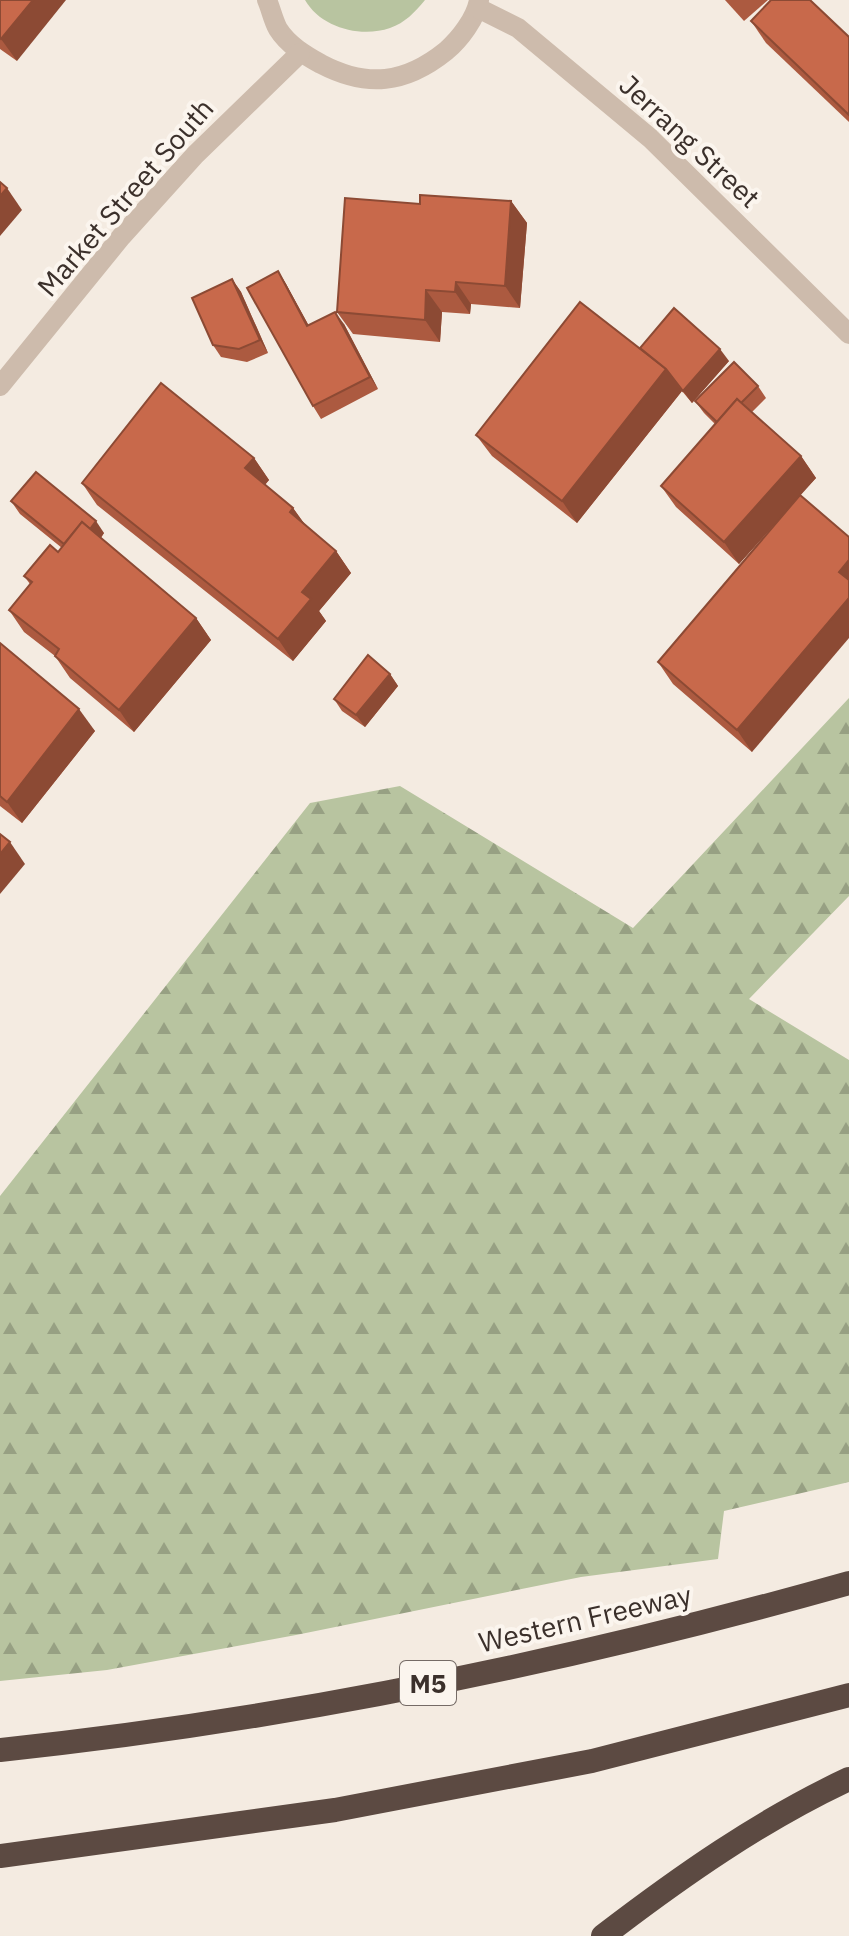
<svg xmlns="http://www.w3.org/2000/svg" width="849" height="1936" font-family="'IBM Plex Sans',sans-serif">
<defs>
<pattern id="forest-firs" width="22" height="20" patternUnits="userSpaceOnUse" patternTransform="scale(2)"><rect width="22" height="20" fill="#b8c4a0"/><path d="M5 1l3.5 6h-7zM16 11l3.5 6h-7z" fill="#97a083"/></pattern>
</defs>
<rect width="100%" height="100%" fill="#f4ebe1"/>
<path fill="#b8c4a0" d="M 305,0 L 425,0 C 415,12 405,23 390,28 C 361,38 321,28 305,0 Z"/>
<path fill="url(#forest-firs)" d="M 849,698 L 849,896 L 749,999 L 849,1060 L 849,1482 L 724,1511 L 718,1559 L 581,1577 L 296,1635 L 107,1670 L 0,1681 L 0,1196 L 310,803 L 400,786 L 633,928 Z"/>
<g fill="none" stroke-linecap="round" stroke-linejoin="round">
<g stroke="#cdbbac" stroke-width="20">
<path d="M 267,0 C 271,9 273,20 278,29 C 288,45 305,55 321,64 C 367,88 405,84 446,51 C 460,39 476,18 479,0"/>
<path d="M 478,8 L 518,28 L 650,138 L 849,334"/>
<path d="M 0,386 L 121,237 L 195,155 L 300,53"/>
</g>
<g stroke="#5c4a42" stroke-width="24">
<path d="M 0,1750 C 287,1720 572,1661 849,1583"/>
<path d="M 0,1856 L 335,1810 L 592,1761 L 849,1695"/>
<path d="M 603,1936 C 680,1877 761,1820 849,1779"/>
</g>
</g>
<g fill="#ac5a40">
<path d="M 0,0 L 17,61 L 0,49 Z"/>
<path d="M 725,0 L 768,0 L 744,21 Z"/>
<path d="M 751,21 L 849,37 L 849,122 L 766,43 Z"/>
<path d="M 511,201 L 527,223 L 520,308 L 471,304 L 470,314 L 442,312 L 440,342 L 353,334 L 337,312 L 420,204 Z"/>
<path d="M 278,271 L 286,284 L 309,326 L 344,324 L 378,389 L 321,419 L 313,406 Z"/>
<path d="M 232,279 L 241,292 L 268,353 L 247,362 L 221,357 L 213,345 Z"/>
<path d="M 640,348 L 729,361 L 692,403 L 682,391 L 577,523 L 492,456 L 476,435 Z"/>
<path d="M 758,386 L 766,398 L 752,412 L 801,456 L 816,478 L 800,495 L 752,752 L 673,684 L 658,662 L 783,515 L 739,564 L 676,507 L 661,486 L 715,424 L 704,413 L 695,401 Z"/>
<path d="M 254,458 L 269,480 L 265,485 L 293,508 L 305,525 L 336,551 L 351,573 L 319,611 L 326,621 L 293,661 L 97,505 L 82,483 Z"/>
<path d="M 11,501 L 104,533 L 101,538 L 196,618 L 211,640 L 134,732 L 70,678 L 55,656 L 24,632 L 9,610 L 30,584 L 24,576 L 58,552 L 62,548 L 20,514 Z"/>
<path d="M 0,643 L 95,731 L 22,823 L 0,806 Z"/>
<path d="M 390,674 L 398,686 L 365,727 L 342,711 L 334,699 Z"/>
</g>
<g fill="#8c4a34">
<path d="M 33,0 L 66,0 L 17,61 L 1,39 Z"/>
<path d="M 7,188 L 22,210 L 0,236 L 0,196 Z"/>
<path d="M 511,201 L 527,223 L 520,308 L 505,286 Z"/>
<path d="M 278,271 L 286,284 L 316,339 L 307,326 Z"/>
<path d="M 232,279 L 241,292 L 268,353 L 260,340 Z"/>
<path d="M 456,282 L 471,304 L 470,314 L 455,292 Z"/>
<path d="M 426,290 L 442,312 L 440,342 L 425,320 Z"/>
<path d="M 335,312 L 344,324 L 378,389 L 370,377 Z"/>
<path d="M 720,349 L 729,361 L 692,403 L 683,391 Z"/>
<path d="M 666,369 L 682,391 L 577,523 L 562,501 Z"/>
<path d="M 801,456 L 816,478 L 739,564 L 724,542 Z"/>
<path d="M 254,458 L 269,480 L 260,490 L 245,468 Z"/>
<path d="M 293,508 L 309,530 L 290,512 Z"/>
<path d="M 96,521 L 104,533 L 81,564 L 73,551 Z"/>
<path d="M 336,551 L 351,573 L 319,611 L 326,621 L 293,661 L 278,639 L 302,592 Z"/>
<path d="M 849,560 L 849,586 L 839,572 Z"/>
<path d="M 849,598 L 849,638 L 752,752 L 737,730 Z"/>
<path d="M 196,618 L 211,640 L 134,732 L 119,710 Z"/>
<path d="M 390,674 L 398,686 L 365,727 L 356,715 Z"/>
<path d="M 79,709 L 95,731 L 22,823 L 7,802 Z"/>
<path d="M 10,842 L 25,864 L 0,894 L 0,854 Z"/>
</g>
<g fill="#c8694b" stroke="#8c4a34" stroke-width="2">
<path d="M 0,0 L 33,0 L 1,39 L 0,38 Z"/>
<path d="M 771,0 L 810,0 L 849,37 L 849,115 L 751,21 Z"/>
<path d="M 0,182 L 7,188 L 0,196 Z"/>
<path d="M 420,195 L 511,201 L 505,286 L 456,282 L 455,292 L 426,290 L 425,320 L 337,312 L 345,198 L 420,204 Z"/>
<path d="M 278,271 L 307,326 L 335,312 L 370,377 L 313,406 L 247,288 Z"/>
<path d="M 232,279 L 260,340 L 239,349 L 213,345 L 192,298 Z"/>
<path d="M 580,302 L 666,369 L 562,501 L 476,435 Z"/>
<path d="M 674,308 L 720,349 L 683,391 L 666,369 L 640,348 Z"/>
<path d="M 734,362 L 758,386 L 741,403 L 737,399 L 717,422 L 695,401 Z"/>
<path d="M 161,383 L 254,458 L 245,468 L 293,508 L 290,512 L 336,551 L 302,592 L 311,599 L 278,639 L 82,483 Z"/>
<path d="M 737,399 L 801,456 L 724,542 L 661,486 Z"/>
<path d="M 36,472 L 96,521 L 90,529 L 82,522 L 64,544 L 11,501 Z"/>
<path d="M 800,495 L 849,537 L 849,560 L 839,572 L 849,580 L 849,598 L 737,730 L 658,662 Z"/>
<path d="M 82,522 L 196,618 L 119,710 L 55,656 L 59,649 L 9,610 L 32,582 L 24,576 L 50,545 L 58,552 Z"/>
<path d="M 0,643 L 79,709 L 7,802 L 0,796 Z"/>
<path d="M 368,655 L 390,674 L 356,715 L 334,699 Z"/>
<path d="M 0,834 L 10,842 L 0,854 Z"/>
</g>
<g text-anchor="middle" dominant-baseline="central" stroke-width="8" stroke-linejoin="round" paint-order="stroke">
<rect fill="#fbf5ee" stroke="#756b66" stroke-width="2" x="400" y="1661" width="56" height="44" rx="6"/>
<g font-size="26" font-weight="bold" fill="#3b302b">
<text x="428" y="1683">M5</text>
</g>
<g font-size="28" fill="#3b302b" stroke="#fbf5ee">
<text transform="translate(690 141) rotate(43)">Jerrang Street</text>
<text transform="translate(125 197) rotate(-49)">Market Street South</text>
<text transform="translate(585 1618) rotate(-13)">Western Freeway</text>
</g>
</g>
</svg>
